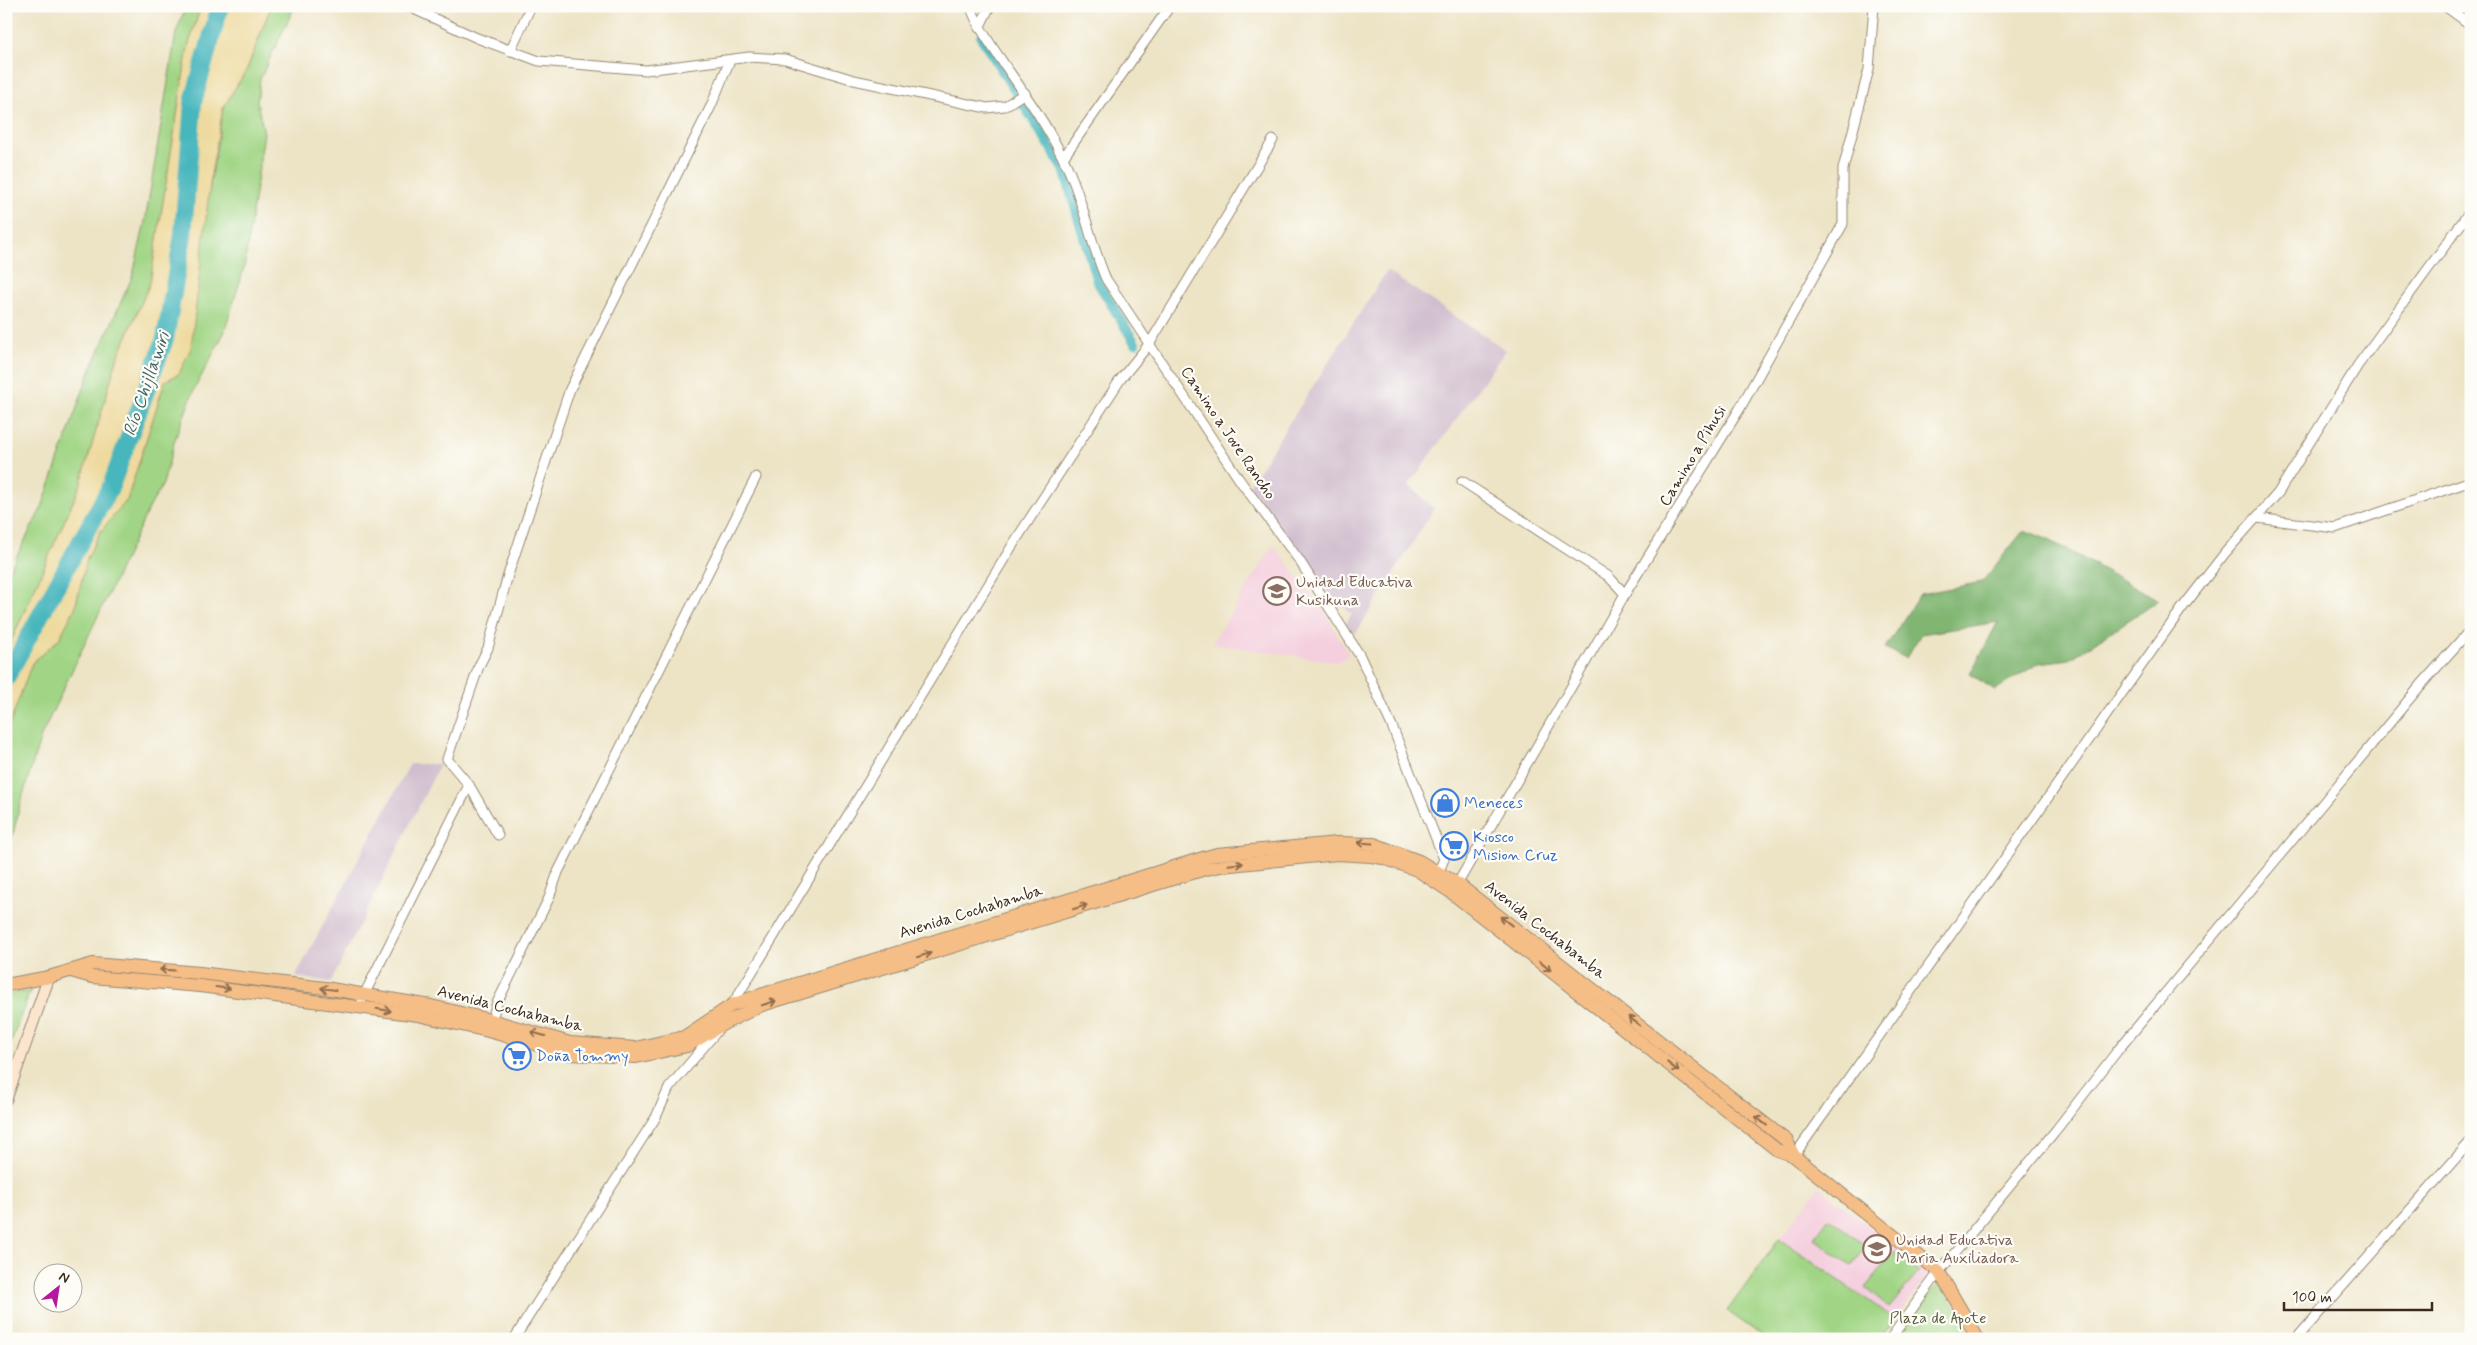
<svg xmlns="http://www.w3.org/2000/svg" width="2477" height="1345" font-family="Mynerve,sans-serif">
<rect width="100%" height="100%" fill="#fdfcf7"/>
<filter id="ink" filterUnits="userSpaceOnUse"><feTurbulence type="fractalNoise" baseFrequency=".02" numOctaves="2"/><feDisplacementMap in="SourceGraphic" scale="10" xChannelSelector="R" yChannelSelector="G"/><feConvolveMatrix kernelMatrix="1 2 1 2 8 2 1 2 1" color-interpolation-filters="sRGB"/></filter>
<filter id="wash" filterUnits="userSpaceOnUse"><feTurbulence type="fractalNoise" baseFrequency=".0096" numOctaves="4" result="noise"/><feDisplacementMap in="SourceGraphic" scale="20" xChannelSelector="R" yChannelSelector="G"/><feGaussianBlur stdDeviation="1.12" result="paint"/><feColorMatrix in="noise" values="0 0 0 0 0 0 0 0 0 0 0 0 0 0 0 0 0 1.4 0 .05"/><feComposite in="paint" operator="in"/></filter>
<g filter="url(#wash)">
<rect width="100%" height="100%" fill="#ede4c6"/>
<g fill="#f4cfde">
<path d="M 1273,545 L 1324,611 L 1349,655 L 1338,662 L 1212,644 Z"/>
<path d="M 1819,1187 L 1930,1274 L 1895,1319 L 1779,1239 Z"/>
</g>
<g fill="#d0bdce">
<path d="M 1387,271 L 1506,350 L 1409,485 L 1434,509 L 1356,633 L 1345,625 L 1352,614 L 1322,588 L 1322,580 L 1249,486 Z"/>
<path d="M 410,764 L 440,764 L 331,982 L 295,977 Z"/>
</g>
<g fill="#a1d585" stroke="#6e8052">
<path d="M 186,6 L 201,6 L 188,47 L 150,283 L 117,359 L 80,486 L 6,653 L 6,577 L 42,507 L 88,376 L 133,275 L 145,222 L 176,33 Z"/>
<path d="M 271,6 L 295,6 L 260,79 L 257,102 L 264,133 L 244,268 L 224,333 L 194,390 L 175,439 L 163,484 L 149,508 L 41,736 L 20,805 L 6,863 L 6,734 L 32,663 L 59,639 L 75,608 L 87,558 L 100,532 L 127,500 L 165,381 L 179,374 L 223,108 L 247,69 Z"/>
<path d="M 30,991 L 6,1056 L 6,994 Z"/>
<path d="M 1829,1218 L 1866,1246 L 1851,1266 L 1814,1238 Z"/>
<path d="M 1779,1239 L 1895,1319 L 1880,1339 L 1767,1339 L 1727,1311 Z"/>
<path d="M 1895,1252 L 1919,1272 L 1889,1308 L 1865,1288 Z"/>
<path d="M 1940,1281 L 1973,1339 L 1897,1339 Z"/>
</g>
<path fill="#80b672" stroke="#5e7048" d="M 2024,530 L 2049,540 L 2159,600 L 2070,659 L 2039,663 L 1995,690 L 1970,674 L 1998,622 L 1921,634 L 1906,658 L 1885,648 L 1920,594 L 1982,582 Z"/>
<path fill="#eeda9e" stroke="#94825e" d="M 201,6 L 271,6 L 247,69 L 223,108 L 211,175 L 191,348 L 179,374 L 165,381 L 127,500 L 100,532 L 87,558 L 75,608 L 59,639 L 32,663 L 6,734 L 6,653 L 80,486 L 117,359 L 150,283 L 188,47 Z"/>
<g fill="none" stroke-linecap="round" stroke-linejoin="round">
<path stroke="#46b6bd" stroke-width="10" d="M 981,37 L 1064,169 L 1097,281 L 1135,343"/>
<path stroke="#46b6bd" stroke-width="18" d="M 6,678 L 111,486 L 165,339 L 183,235 L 193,102 L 220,6"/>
</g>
</g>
<g filter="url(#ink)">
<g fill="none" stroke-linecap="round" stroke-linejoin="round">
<defs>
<g id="street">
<path d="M 407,6 L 477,38 L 539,61 L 646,70 L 749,57 L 785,59 L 854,80 L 987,108 L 1005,106 L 1025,93"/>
<path d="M 970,6 C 983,38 1005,64 1024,93 C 1038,113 1052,136 1063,158 C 1083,197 1089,240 1106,279 L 1241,482 L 1299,560 L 1360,656 L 1392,726 L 1444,859 L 1436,878"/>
<path d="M 2445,6 L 2471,25"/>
<path d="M 979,28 L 990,6"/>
<path d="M 510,51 L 531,6"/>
<path d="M 1063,158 L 1170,6"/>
<path d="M 1462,481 L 1608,576 L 1625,594"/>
<path d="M 2257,518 L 2335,528 L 2471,481"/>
<path d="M 469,785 L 498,835"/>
<path d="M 1455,888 L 1625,594 L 1739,410 L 1843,224 L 1843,169 L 1869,69 L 1874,6"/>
<path d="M 362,999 L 469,785 L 447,759 L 479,666 L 488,648 L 508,575 L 570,389 L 711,106 L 730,60"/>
<path d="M 732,1005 L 1012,546 L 1120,380 L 1150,343 L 1273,140"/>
<path d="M 490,1025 L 497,1003 L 549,898 L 558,872 L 756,477"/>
<path d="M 1794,1156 L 2183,607 L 2225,553 L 2278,493 L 2358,365 L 2471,210"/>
<path d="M 514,1339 L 656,1117 L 669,1088 L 717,1031"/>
<path d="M 1890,1339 L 1939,1272 L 2056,1130 L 2118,1050 L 2421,685 L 2471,629"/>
<path d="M 2296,1339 L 2471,1141"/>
</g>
<path id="secondary" d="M 6,1099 L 49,977"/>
<g id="primary">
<path d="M 71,971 L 92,977 L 200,986 L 418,1015 L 488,1031 L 570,1054 L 636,1057 L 687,1046 L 725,1023 L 762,1005 L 1202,870 L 1221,866 L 1337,854 L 1371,856 L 1383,858 L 1417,870 L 1452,893 L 1777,1150 L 1794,1156 L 1939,1272 L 1978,1339"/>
<path d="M 6,985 L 49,977 L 93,964 L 200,973 L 325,988 L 431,1006 L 491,1020 L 570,1043 L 635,1048 L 684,1037 L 732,1005 L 757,996 L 1203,858 L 1217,854 L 1337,843 L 1374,844 L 1419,861 L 1458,884 L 1787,1141 L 1794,1156"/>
</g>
</defs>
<use href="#street" stroke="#948772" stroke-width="11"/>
<use href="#secondary" stroke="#948772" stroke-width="13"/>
<use href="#primary" stroke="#948772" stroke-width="14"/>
<use href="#street" stroke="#fff" stroke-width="9"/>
<use href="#secondary" stroke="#fbe5cf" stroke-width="11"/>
<use href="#primary" stroke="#f6be87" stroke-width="12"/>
</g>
<defs><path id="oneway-shaft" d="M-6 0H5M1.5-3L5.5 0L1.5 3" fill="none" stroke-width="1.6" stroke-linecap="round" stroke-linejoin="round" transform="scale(1.25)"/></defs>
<g stroke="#8f6d4d">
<use href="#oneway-shaft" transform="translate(1365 843) rotate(-176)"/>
<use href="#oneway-shaft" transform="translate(1236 864) rotate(-6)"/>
<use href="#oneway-shaft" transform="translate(1080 907) rotate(-17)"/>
<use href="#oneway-shaft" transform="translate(1506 921) rotate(-142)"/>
<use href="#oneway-shaft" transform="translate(924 955) rotate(-17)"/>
<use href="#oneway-shaft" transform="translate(1545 966) rotate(38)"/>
<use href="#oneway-shaft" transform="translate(167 970) rotate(-176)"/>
<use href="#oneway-shaft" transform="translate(223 988) rotate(7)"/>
<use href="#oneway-shaft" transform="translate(328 989) rotate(-172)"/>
<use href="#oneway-shaft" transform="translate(769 1003) rotate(-18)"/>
<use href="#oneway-shaft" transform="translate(384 1010) rotate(9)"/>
<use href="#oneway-shaft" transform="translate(1634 1021) rotate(-142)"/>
<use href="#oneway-shaft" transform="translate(538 1034) rotate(-164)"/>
<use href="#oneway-shaft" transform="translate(1673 1067) rotate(38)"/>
<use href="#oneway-shaft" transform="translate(1761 1121) rotate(-142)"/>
</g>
</g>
<defs>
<symbol id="school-ring" viewBox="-11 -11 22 22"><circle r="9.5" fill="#fdfcf7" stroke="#8d6e63" stroke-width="1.5"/><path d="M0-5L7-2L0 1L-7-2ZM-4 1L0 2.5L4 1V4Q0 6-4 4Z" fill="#8d6e63"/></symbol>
<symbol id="shop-ring" viewBox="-11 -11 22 22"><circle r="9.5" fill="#fdfcf7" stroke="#3f7fe0" stroke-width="1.5"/><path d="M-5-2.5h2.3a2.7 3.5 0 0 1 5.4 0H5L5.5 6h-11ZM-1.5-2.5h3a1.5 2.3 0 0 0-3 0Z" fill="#3f7fe0"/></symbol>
<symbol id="supermarket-ring" viewBox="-11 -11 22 22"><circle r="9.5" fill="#fdfcf7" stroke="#3f7fe0" stroke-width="1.5"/><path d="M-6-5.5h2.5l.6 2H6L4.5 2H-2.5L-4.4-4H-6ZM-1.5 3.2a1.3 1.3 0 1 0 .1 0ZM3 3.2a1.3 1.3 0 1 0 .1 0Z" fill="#3f7fe0"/></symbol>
</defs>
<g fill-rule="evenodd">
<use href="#school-ring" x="1261" y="575" width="32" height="32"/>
<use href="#shop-ring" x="1429" y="787" width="32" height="32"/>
<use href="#supermarket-ring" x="1438" y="830" width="32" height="32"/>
<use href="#supermarket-ring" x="501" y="1040" width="32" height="32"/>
<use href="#school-ring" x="1861" y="1233" width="32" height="32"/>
</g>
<g text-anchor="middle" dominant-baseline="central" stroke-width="4.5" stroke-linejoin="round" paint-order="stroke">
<g font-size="16" fill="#3b2a1e" stroke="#fdfcf7">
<text transform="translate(1228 433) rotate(56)">Camino a Jove Rancho</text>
<text transform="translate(1693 456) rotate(-59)">Camino a Pihusi</text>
<text transform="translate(971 912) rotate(-17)">Avenida Cochabamba</text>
<text transform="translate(1545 930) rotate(38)">Avenida Cochabamba</text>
<text transform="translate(510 1009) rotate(14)">Avenida Cochabamba</text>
</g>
<g font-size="16" fill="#785e54" stroke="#fdfcf7" text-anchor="start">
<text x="1296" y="582">Unidad Educativa<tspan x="1296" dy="18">Kusikuna</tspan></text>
<text x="1896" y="1240">Unidad Educativa<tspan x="1896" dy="18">Maria Auxiliadora</tspan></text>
</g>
<g font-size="16" fill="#366cbe" stroke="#fdfcf7" text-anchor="start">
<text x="1464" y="803">Meneces</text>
<text x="1473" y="837">Kiosco<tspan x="1473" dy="18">Mision Cruz</tspan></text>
<text x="536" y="1056">Doña Tommy</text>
</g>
<g font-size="16" fill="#5a5d3d" stroke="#fdfcf7">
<text x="1938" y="1318">Plaza de Apote</text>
</g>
<g font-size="18" font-style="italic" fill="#3f625e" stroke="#fdfcf7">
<text transform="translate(147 384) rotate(-71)">Río Chijllawiri</text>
</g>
</g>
<rect width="2477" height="1345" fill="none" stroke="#fdfcf7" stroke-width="25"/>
<g transform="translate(58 1288) rotate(30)"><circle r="24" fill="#fdfcf7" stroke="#afa8a0"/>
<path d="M0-4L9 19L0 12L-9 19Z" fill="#b5179e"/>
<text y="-8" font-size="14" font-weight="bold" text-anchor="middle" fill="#3b2a1e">N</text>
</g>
<path d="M2284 1302v8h148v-8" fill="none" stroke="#3b2a1e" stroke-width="2.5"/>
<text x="2292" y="1302" font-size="15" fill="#3b2a1e" stroke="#fdfcf7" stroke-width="4" paint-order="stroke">100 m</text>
</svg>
